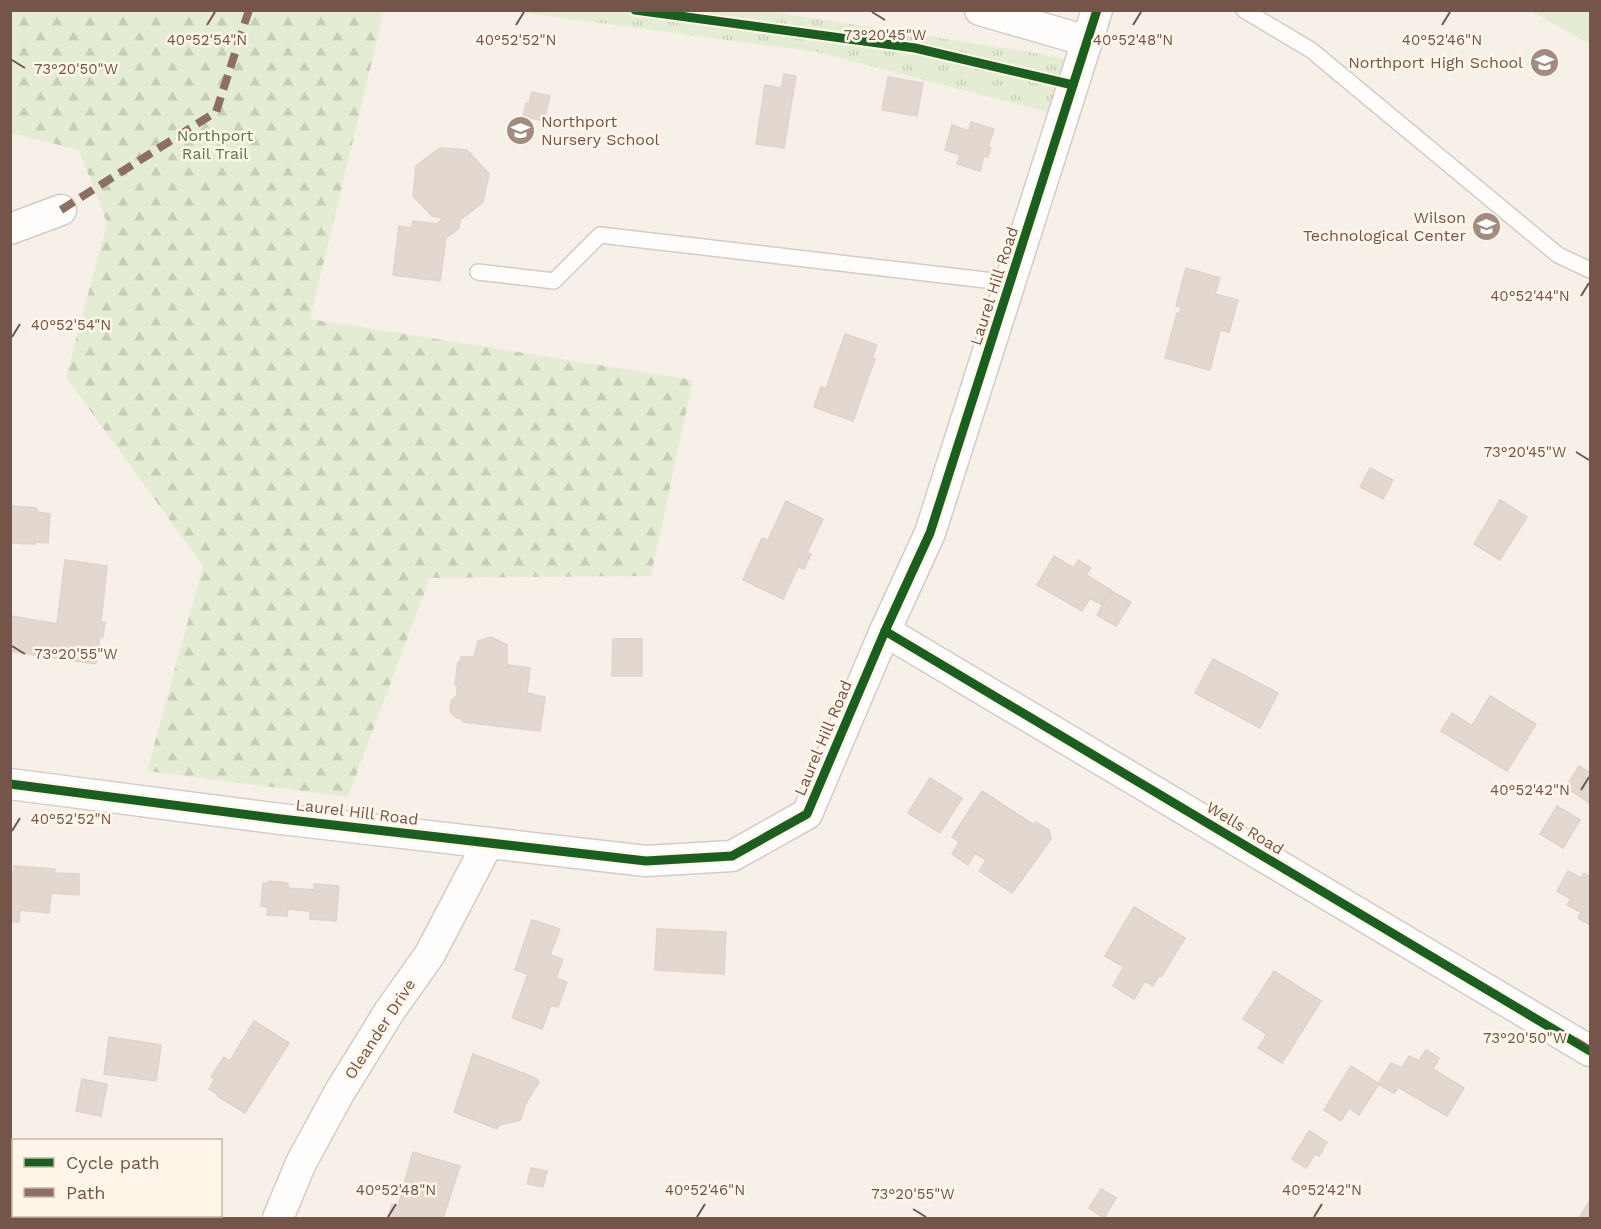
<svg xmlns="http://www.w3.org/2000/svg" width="1601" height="1229" font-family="'Work Sans',sans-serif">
<defs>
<pattern id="grass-tufts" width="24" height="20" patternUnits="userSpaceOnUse" patternTransform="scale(1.5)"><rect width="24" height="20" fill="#e4edd3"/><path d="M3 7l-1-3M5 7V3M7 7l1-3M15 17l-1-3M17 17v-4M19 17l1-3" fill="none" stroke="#c7cdb7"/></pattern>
<pattern id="forest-firs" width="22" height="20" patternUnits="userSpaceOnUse" patternTransform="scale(1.5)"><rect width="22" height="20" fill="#e4edd3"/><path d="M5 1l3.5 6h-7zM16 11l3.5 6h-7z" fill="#c7cdb7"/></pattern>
</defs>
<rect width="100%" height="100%" fill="#f6f0e9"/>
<path fill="url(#grass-tufts)" d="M 511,11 L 767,11 L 1042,54 L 1081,63 L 1063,116 L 817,52 Z"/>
<path fill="url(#forest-firs)" d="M 11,10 L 384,11 L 310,319 L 693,380 L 651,576 L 430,578 L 348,797 L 147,771 L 203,566 L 66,377 L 107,223 L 79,150 L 11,133 Z"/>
<path fill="#e4edd3" d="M 1531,11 L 1590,11 L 1590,44 Z"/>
<g fill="#e3d8d0" stroke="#dfd2cb" stroke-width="1.5">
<path d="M 784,74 L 796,76 L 784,148 L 756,144 L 765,85 L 781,88 Z"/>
<path d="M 888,77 L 923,83 L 917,116 L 882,110 Z"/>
<path d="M 532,92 L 550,96 L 544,121 L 523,116 L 526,103 L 529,104 Z"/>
<path d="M 971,122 L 994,129 L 988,147 L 991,148 L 988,157 L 984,156 L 980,171 L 957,164 L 960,155 L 945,150 L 952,125 L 969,131 Z"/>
<path d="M 440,148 L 467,150 L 489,174 L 483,202 L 460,220 L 459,228 L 446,238 L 440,281 L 393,275 L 399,226 L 412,228 L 413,221 L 437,224 L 443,218 L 432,216 L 413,196 L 416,166 Z"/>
<path d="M 1186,268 L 1220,278 L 1215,294 L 1238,300 L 1229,332 L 1220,330 L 1210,370 L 1165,358 L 1177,313 L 1180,314 L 1181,307 L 1176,306 Z"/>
<path d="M 845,334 L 877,345 L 872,358 L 875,359 L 853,421 L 814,407 L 821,387 L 826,389 Z"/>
<path d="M 1370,468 L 1393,480 L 1383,499 L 1360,487 Z"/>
<path d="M 1500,500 L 1527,517 L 1500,560 L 1474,544 Z"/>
<path d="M 786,501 L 823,519 L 807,553 L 811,554 L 804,569 L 798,567 L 783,599 L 743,580 L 762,538 L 768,540 Z"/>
<path d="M 10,506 L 37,508 L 37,512 L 50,514 L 48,543 L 35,542 L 35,544 L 10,543 Z"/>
<path d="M 1054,556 L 1074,568 L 1078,560 L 1091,568 L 1086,575 L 1111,590 L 1102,605 L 1090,598 L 1082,611 L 1037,585 Z"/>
<path d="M 65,560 L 107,566 L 101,622 L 105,622 L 103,637 L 100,636 L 96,664 L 10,651 L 10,616 L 57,624 Z"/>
<path d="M 1111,591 L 1131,602 L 1116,626 L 1097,615 Z"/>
<path d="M 491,637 L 507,645 L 507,665 L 530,668 L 527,693 L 545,697 L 540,731 L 463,722 L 463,719 L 457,718 L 451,712 L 450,708 L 451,701 L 456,696 L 458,687 L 455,685 L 458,662 L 460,663 L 461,657 L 474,657 L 478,641 Z"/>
<path d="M 613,639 L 642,639 L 642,676 L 612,676 Z"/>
<path d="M 1213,659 L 1278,693 L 1260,728 L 1195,693 Z"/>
<path d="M 1490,696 L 1536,724 L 1507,771 L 1441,731 L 1452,713 L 1472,726 Z"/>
<path d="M 1579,766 L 1590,773 L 1590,798 L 1588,802 L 1566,787 Z"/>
<path d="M 930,778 L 962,798 L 940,833 L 908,813 Z"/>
<path d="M 982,791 L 1034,825 L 1036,822 L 1049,830 L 1051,839 L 1012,893 L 979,871 L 986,860 L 975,853 L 968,865 L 952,854 L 959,842 L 952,837 Z"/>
<path d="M 1557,806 L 1580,820 L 1563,848 L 1540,834 Z"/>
<path d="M 14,866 L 55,869 L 54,873 L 79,874 L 79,895 L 51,893 L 49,913 L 20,910 L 19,922 L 10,921 L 10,872 L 14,872 Z"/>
<path d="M 1568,871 L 1581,878 L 1584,873 L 1590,877 L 1590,925 L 1578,918 L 1581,912 L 1567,905 L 1571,899 L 1557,891 Z"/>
<path d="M 269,881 L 288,883 L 288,888 L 314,890 L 314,884 L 339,886 L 336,921 L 310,919 L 310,911 L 288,909 L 287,916 L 267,915 L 268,907 L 261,906 L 263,883 L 269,883 Z"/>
<path d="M 1134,907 L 1185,938 L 1161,977 L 1159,976 L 1153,986 L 1145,981 L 1134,999 L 1113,986 L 1124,967 L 1105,956 Z"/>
<path d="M 532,920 L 560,929 L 550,955 L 563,959 L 556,978 L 567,982 L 558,1007 L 551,1005 L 542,1029 L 512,1018 L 528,974 L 515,970 Z"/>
<path d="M 657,929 L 726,932 L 724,974 L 655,970 Z"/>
<path d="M 1274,971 L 1321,1001 L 1282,1063 L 1258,1048 L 1267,1034 L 1243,1019 Z"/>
<path d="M 254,1021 L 289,1043 L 245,1113 L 219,1097 L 220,1096 L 209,1089 L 215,1079 L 211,1077 L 224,1057 L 230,1061 Z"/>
<path d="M 109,1037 L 161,1045 L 156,1081 L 104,1074 Z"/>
<path d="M 1426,1050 L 1439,1058 L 1433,1069 L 1464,1088 L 1447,1116 L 1398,1087 L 1394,1093 L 1378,1084 L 1391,1063 L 1402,1068 L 1409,1056 L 1419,1061 Z"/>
<path d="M 473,1054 L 536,1078 L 539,1082 L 527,1101 L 520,1120 L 499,1125 L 497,1129 L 454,1112 Z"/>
<path d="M 1351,1066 L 1379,1084 L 1359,1115 L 1349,1108 L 1341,1121 L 1324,1110 Z"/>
<path d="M 82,1079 L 107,1084 L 101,1116 L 76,1111 Z"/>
<path d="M 1309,1131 L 1327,1142 L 1319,1156 L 1315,1154 L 1306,1168 L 1292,1159 Z"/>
<path d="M 413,1152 L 460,1166 L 443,1218 L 388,1218 L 392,1204 L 398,1206 Z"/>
<path d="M 531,1168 L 547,1171 L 543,1187 L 527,1184 Z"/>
<path d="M 1101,1189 L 1116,1198 L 1104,1218 L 1089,1208 Z"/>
<path d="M 1589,1202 L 1590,1218 L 1579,1218 Z"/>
</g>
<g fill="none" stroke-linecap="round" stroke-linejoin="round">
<defs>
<g id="service">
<path d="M 1244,10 L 1311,50 L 1558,255 L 1590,270"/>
<path d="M 478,272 L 554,281 L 600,235 L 1011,283"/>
</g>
<g id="minor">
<path d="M 980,10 L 1087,41"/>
<path d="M 10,229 L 61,210"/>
<path d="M 885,631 L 1590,1051"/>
<path d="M 10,784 L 281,819 L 646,861 L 732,856 L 807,814 L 885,631 L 930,533 L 1097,10"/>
<path d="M 278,1218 L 301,1163 L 339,1093 L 389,1012 L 430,954 L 488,843"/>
</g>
</defs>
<use href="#service" stroke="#d4cbc6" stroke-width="18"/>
<use href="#minor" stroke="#d4cbc6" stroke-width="33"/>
<use href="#service" stroke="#fefdfc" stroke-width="15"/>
<use href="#minor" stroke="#fefdfc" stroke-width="30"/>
<path stroke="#8d6e63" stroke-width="8" stroke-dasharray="15 8" stroke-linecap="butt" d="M 61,210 L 216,112 L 249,10"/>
<defs>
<g id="cycleway">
<path d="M 635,10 L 915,48 L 1073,85"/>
<path d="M 885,631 L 1590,1051"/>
<path d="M 10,784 L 281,819 L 646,861 L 732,856 L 807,814 L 885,631 L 930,533 L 1097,10"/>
</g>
</defs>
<use href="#cycleway" stroke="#fff5e9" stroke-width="13"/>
<use href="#cycleway" stroke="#1b5e20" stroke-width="9"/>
</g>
<path fill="none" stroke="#755549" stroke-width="2" d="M 872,12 L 885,20M 207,25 L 215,12M 516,25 L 524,12M 1133,25 L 1141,12M 1442,25 L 1450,12M 12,60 L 25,68M 1581,296 L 1589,283M 12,337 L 20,324M 1576,452 L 1589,460M 12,646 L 25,654M 1581,790 L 1589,777M 12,831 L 20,818M 1576,1038 L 1589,1046M 913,1209 L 926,1217M 388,1217 L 396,1204M 697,1217 L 705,1204M 1314,1217 L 1322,1204"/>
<defs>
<symbol id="school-disc" viewBox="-11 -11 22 22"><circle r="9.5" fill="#a28b81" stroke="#fff5e9"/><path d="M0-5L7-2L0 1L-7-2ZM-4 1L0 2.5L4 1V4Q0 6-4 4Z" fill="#fff"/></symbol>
</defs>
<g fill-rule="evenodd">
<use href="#school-disc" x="1528" y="46" width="33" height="33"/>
<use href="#school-disc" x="504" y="114" width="33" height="33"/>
<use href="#school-disc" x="1470" y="210" width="33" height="33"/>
</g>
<g text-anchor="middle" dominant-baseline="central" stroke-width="5" stroke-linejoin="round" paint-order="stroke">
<g font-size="16" fill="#755549" stroke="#fff5e9" text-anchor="end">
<text x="1523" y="62">Northport High School</text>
<text x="541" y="121" text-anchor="start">Northport<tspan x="541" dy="18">Nursery School</tspan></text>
<text x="1466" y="217">Wilson<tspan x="1466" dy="18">Technological Center</tspan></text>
</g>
<g font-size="16" fill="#567b41" stroke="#fff5e9">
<text x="215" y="135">Northport<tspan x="215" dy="18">Rail Trail</tspan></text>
</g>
<g font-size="16" fill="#755549" stroke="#fff5e9">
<text transform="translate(994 286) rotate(-72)">Laurel Hill Road</text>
<text transform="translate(823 738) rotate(-67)">Laurel Hill Road</text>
<text transform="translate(357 812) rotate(7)">Laurel Hill Road</text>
<text transform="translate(1245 828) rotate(31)">Wells Road</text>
<text transform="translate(380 1029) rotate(-57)">Oleander Drive</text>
</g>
</g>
<g font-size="15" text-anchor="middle" fill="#755549" stroke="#fff5e9" stroke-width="5" stroke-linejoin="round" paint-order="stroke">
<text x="885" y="40">73°20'45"W</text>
<text x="207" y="45">40°52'54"N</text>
<text x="516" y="45">40°52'52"N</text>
<text x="1133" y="45">40°52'48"N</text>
<text x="1442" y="45">40°52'46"N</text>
<text x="76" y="74">73°20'50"W</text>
<text x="1530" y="301">40°52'44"N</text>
<text x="71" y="330">40°52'54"N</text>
<text x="1525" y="457">73°20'45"W</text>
<text x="76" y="659">73°20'55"W</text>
<text x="1530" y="795">40°52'42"N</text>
<text x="71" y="824">40°52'52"N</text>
<text x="1525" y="1043">73°20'50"W</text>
<text x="396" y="1195">40°52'48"N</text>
<text x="705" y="1195">40°52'46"N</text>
<text x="1322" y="1195">40°52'42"N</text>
<text x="913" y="1199">73°20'55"W</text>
</g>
<rect width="1601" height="1229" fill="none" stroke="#755549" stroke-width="24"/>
<rect x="12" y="1139" width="210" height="78" fill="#fff5e9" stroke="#c8b5a9" stroke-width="1.5"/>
<rect x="24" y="1158" width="30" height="9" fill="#1b5e20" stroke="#c8b5a9" stroke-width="1.5"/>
<text x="66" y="1169" font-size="18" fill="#755549">Cycle path</text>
<rect x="24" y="1188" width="30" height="9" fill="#8d6e63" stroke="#c8b5a9" stroke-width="1.5"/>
<text x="66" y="1199" font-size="18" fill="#755549">Path</text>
</svg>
